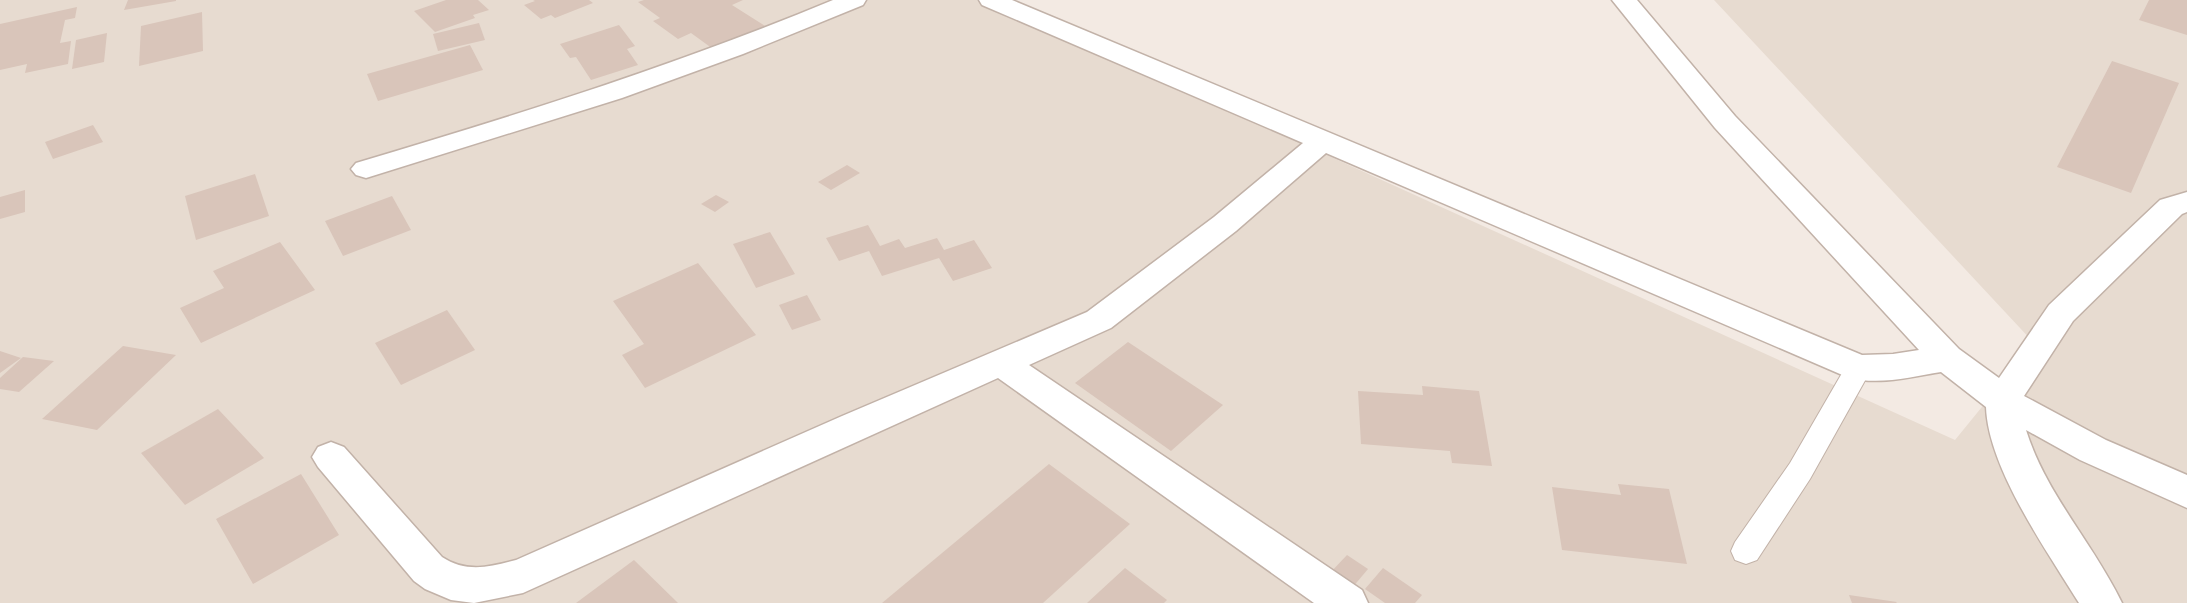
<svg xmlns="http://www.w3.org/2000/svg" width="2187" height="603" font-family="Ubuntu,sans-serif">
<rect width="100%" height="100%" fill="#f3eae3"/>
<path fill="#e7dbd0" d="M 0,0 L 985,0 L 1955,440 L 2034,343 L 1714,0 L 2187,0 L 2187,603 L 0,603 Z"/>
<g fill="#d9c5ba">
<path d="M 128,0 L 176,0 L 176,1 L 124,10 Z"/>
<path d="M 446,0 L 478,0 L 489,10 L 473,15 L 475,18 L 435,32 L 414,11 Z"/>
<path d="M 533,0 L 589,0 L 593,3 L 555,18 L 551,15 L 541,19 L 524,5 L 535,1 Z"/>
<path d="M 644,0 L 743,0 L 732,5 L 765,26 L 713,49 L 691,33 L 678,39 L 653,21 L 660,18 L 638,2 Z"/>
<path d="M 2149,0 L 2187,0 L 2187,35 L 2139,20 Z"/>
<path d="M 77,7 L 75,18 L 65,20 L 60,43 L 71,41 L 68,64 L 25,73 L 27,64 L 0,70 L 0,24 Z"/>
<path d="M 202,12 L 203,51 L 139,66 L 141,26 Z"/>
<path d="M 479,23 L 485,40 L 438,51 L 433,34 Z"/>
<path d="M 619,25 L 635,46 L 627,49 L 638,65 L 591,80 L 576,57 L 570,58 L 560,44 Z"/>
<path d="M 107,33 L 104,62 L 72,69 L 76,40 Z"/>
<path d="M 470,45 L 483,70 L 378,101 L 367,74 Z"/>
<path d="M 2112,61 L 2179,83 L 2131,193 L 2057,167 Z"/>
<path d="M 93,125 L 103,142 L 53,159 L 45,142 Z"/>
<path d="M 847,165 L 860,173 L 831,190 L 818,182 Z"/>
<path d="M 255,174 L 269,216 L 196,240 L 185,196 Z"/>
<path d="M 25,190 L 25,212 L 0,219 L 0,197 Z"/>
<path d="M 716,195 L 729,202 L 715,212 L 701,204 Z"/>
<path d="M 392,196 L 411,230 L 343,256 L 325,221 Z"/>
<path d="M 868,225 L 880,246 L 899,239 L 905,248 L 937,238 L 944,250 L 974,240 L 992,268 L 953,281 L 939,258 L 882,276 L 869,251 L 839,261 L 826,238 Z"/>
<path d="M 770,232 L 795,274 L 756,288 L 733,244 Z"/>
<path d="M 280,242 L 315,290 L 201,343 L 180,308 L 224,288 L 213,271 Z"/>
<path d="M 698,263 L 756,335 L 645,388 L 622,355 L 644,344 L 613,301 Z"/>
<path d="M 807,295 L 821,320 L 792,330 L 779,305 Z"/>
<path d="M 447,310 L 475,350 L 401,385 L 375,343 Z"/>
<path d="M 1128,342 L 1223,405 L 1171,451 L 1075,383 Z"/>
<path d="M 123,346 L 176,355 L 97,430 L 42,419 Z"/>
<path d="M 0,351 L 21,358 L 0,373 Z"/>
<path d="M 23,357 L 54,361 L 19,392 L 0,389 L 0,378 Z"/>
<path d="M 1422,386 L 1479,391 L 1492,466 L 1452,463 L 1450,451 L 1361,444 L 1358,391 L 1423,395 Z"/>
<path d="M 218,409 L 264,458 L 185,505 L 141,453 Z"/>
<path d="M 1049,464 L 1130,524 L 1043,603 L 882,603 Z"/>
<path d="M 301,474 L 339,535 L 253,584 L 216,519 Z"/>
<path d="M 1618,484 L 1669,489 L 1687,564 L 1562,550 L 1552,487 L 1621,495 Z"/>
<path d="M 1347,555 L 1368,569 L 1352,588 L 1330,573 Z"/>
<path d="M 634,560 L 678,603 L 576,603 Z"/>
<path d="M 1125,568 L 1167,600 L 1164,603 L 1087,603 Z"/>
<path d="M 1383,568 L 1422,595 L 1415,603 L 1385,603 L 1365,589 Z"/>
<path d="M 1849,595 L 1897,602 L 1896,603 L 1852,603 Z"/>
</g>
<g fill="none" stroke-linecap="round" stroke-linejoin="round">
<defs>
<path id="lane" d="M 1859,358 L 1869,361 L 1872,368 L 1810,479 L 1757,560 L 1746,564 L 1735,560 L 1731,551 L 1735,542 L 1790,463 L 1849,361 Z"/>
<g id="street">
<path d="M 833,0 L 866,0 L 863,5 L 743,54 L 622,98 L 366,178 L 356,175 L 351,169 L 356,163 C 517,115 677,65 833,0 Z"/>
<path d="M 979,0 L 1012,0 L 1862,355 L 1893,354 L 1919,350 L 1715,128 L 1612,0 L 1637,0 L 1735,116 L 1959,349 L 1999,378 L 2049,305 L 2160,200 L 2187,192 L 2187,212 L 2182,214 L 2073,321 L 2024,396 L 2106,440 L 2187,475 L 2187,508 L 2080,460 L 2026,430 C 2046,494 2093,543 2122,603 L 2079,603 C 2047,551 1988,468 1986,407 L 1941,372 C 1911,377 1877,386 1847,377 L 1326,153 L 1236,231 L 1111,328 L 1029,365 L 1362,590 L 1368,603 L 1314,603 L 998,378 L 523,593 L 474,603 L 451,600 L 425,589 L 414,581 L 318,467 L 312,457 L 318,447 L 331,442 L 344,447 L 442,557 C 466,573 490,567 516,560 L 842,416 L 1087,312 L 1214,217 L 1303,143 L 982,5 Z"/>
</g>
</defs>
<use href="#lane" stroke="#c2b2a8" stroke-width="2"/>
<use href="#street" stroke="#c2b2a8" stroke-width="3"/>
<use href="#lane" fill="#fff" fill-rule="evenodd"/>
<use href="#street" fill="#fff" fill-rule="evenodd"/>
</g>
</svg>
